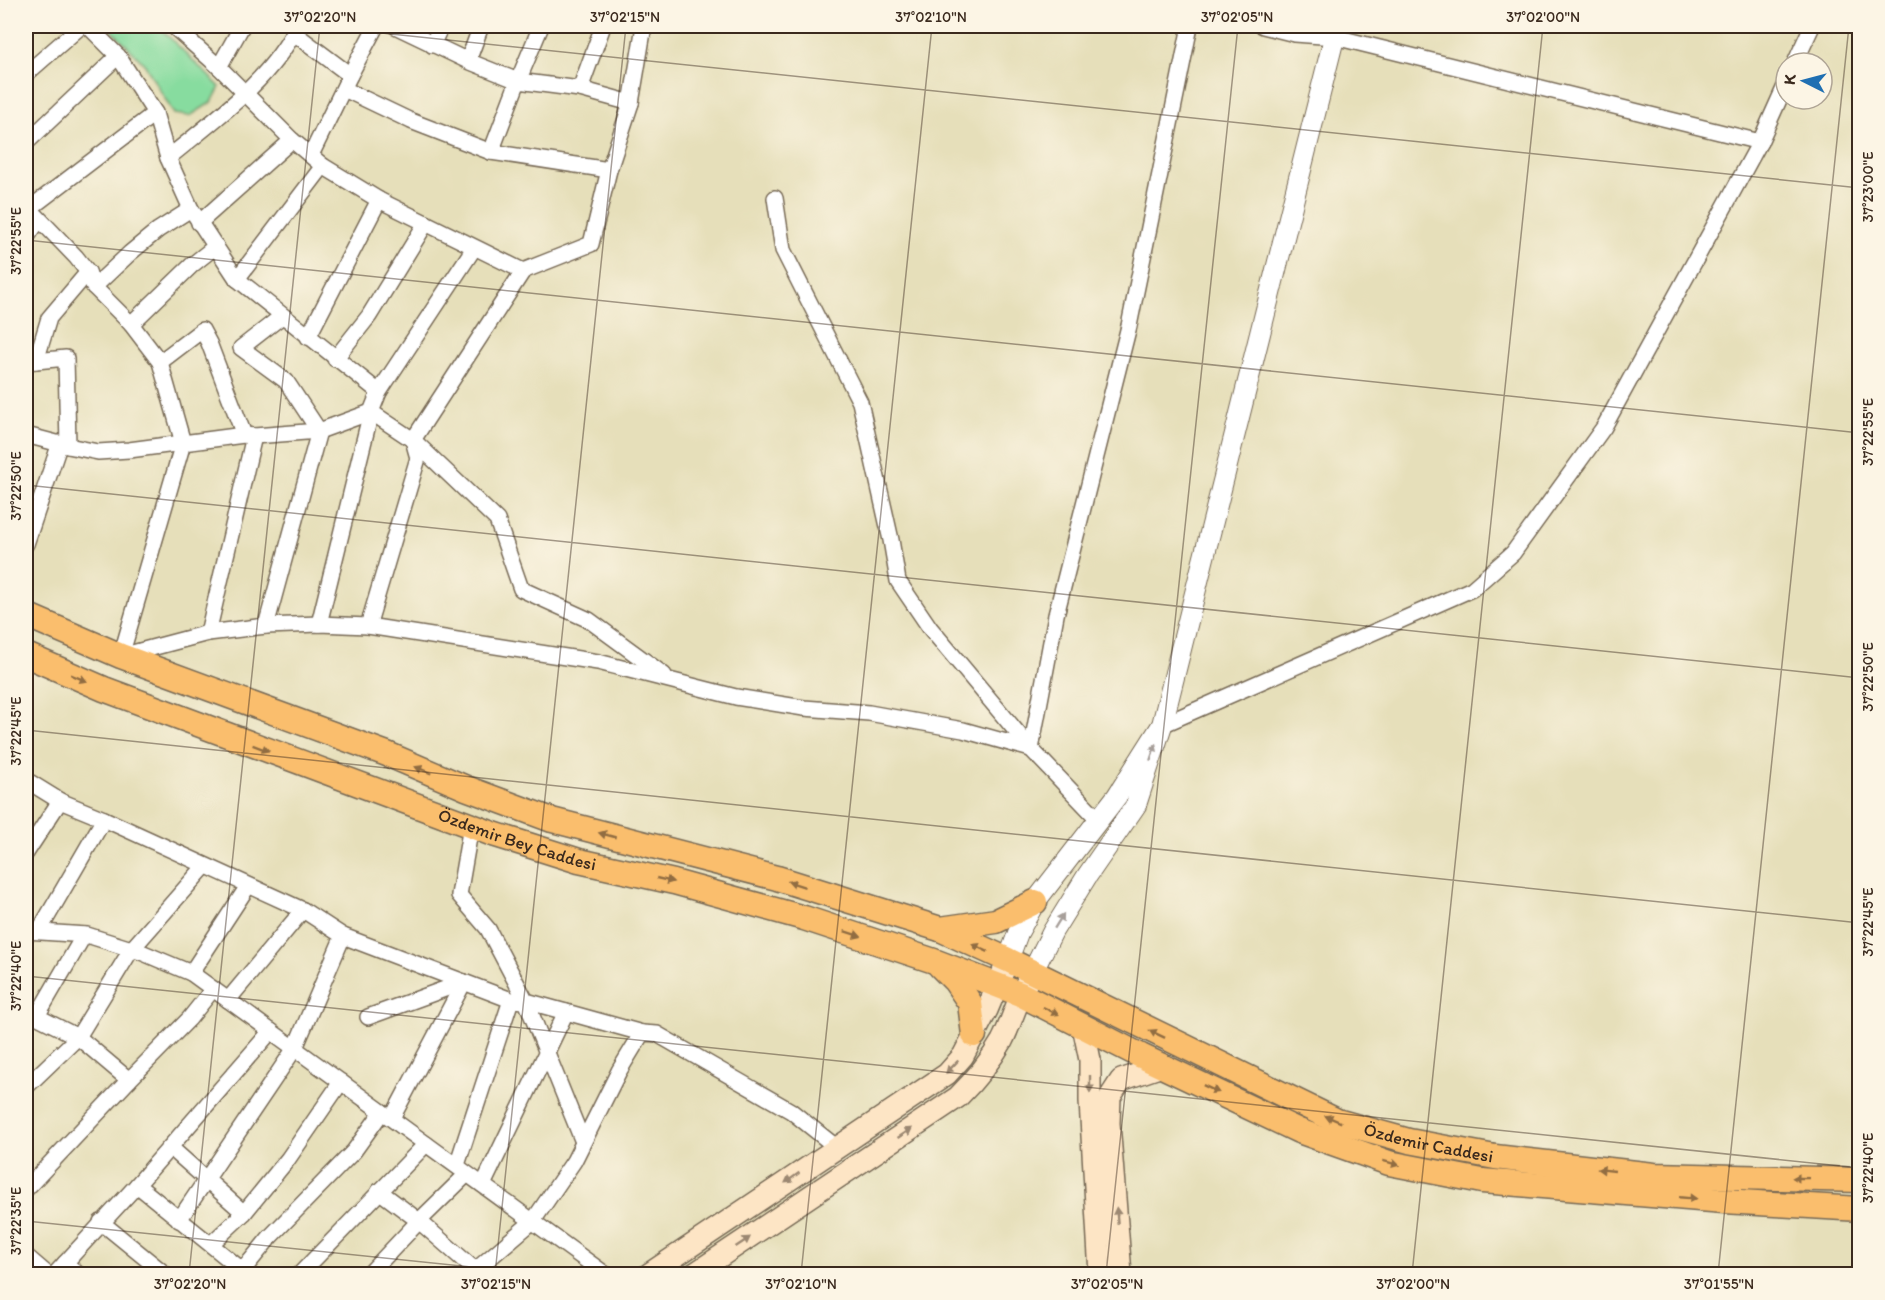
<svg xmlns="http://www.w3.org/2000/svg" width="1885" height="1300" font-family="Itim,sans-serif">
<rect width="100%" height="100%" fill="#fcf5e5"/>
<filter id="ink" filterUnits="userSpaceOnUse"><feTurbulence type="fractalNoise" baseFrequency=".0167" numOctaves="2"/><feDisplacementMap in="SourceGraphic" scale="12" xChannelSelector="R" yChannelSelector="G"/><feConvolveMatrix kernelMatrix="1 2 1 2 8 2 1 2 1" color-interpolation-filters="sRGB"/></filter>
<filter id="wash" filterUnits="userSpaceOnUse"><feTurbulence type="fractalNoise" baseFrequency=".008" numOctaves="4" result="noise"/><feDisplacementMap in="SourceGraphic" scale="24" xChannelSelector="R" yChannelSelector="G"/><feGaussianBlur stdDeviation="1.35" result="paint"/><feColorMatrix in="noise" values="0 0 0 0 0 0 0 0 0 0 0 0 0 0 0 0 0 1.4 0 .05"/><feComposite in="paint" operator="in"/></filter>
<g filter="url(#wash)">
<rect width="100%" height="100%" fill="#e6dfba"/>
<path fill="#87dc9f" stroke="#61835e" stroke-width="1.5" d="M 108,26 L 158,26 L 220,87 L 212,102 L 190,116 L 174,114 L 145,65 Z"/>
</g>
<g filter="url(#ink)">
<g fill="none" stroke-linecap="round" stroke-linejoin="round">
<defs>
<g id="minor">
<path d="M 88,26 L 118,56 L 155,113 L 168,158 L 191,209 L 237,279 L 379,392"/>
<path d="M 173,26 L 219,67 L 292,140 L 323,166 L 379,200 L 523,271 L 413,440 L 371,412"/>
<path d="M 395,26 L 468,61 L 518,81 L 580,89 L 603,26"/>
<path d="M 1263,26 L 1295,34 L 1335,37 L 1760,142"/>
<path d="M 294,33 L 350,75"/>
<path d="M 432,45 L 441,26"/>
<path d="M 468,61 L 481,26"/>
<path d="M 1795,63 L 1812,26"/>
<path d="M 219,67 L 242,26"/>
<path d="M 26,74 L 81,26"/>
<path d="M 344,89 L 411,121 L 491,152 L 609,170"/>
<path d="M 631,103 L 644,26"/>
<path d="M 26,143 L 118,56"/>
<path d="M 491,152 L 518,81 L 541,26"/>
<path d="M 311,155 L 350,75 L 376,26"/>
<path d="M 168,158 C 214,120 271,80 297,26"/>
<path d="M 775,198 L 783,250 L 860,402 L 891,540 L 898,581 L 930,628 L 1031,749 L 1099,820"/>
<path d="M 26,205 L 76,257 L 88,272 L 94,287 L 131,324 L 160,362 L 183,443 L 121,656"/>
<path d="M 29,209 L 155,113"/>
<path d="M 199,223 L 292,140"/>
<path d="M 26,238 L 39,220"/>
<path d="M 523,271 L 591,244 L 609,170 L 631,103 L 580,89"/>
<path d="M 237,279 L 323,166"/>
<path d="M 94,287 L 130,253 L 158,230 L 191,209"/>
<path d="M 131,324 L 192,265 L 216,246"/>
<path d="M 308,337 L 379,200"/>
<path d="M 335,359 L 369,316 L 426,223"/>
<path d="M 36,361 L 49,318 L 88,272"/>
<path d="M 26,362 L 66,358 L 68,446"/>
<path d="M 160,362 L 202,330 L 209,343 L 244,435"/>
<path d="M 26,435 L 68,446 L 98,452 L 129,450 L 244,435 L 254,436 L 319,431 L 371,412"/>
<path d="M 413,440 L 497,520 L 521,589 L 589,620 L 664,675"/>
<path d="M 26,544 L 60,443"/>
<path d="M 319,624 L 371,412 L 379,392 L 474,248"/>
<path d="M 266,626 L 319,431 L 286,381 L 241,348 L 282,316"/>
<path d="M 368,626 L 418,458 L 413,440"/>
<path d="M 208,633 L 254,436"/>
<path d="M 121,656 L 208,633 L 266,626 L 319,624 L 368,626 L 598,662 L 736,697 L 804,708 L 869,713 L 963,730 L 1031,749 L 1056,615 L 1129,326 L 1190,26"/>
<path d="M 1162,725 L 1472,589 L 1513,553 L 1604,427 L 1760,142 L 1786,84"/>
<path d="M 26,780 L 60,801 L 104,819 L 303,910 L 343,936 L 511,1000 L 526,1001 L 566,1012"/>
<path d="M 471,826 L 459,895 L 488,929 L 526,1001 L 583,1142"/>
<path d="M 26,853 L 60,801"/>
<path d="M 26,931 L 87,935 L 141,952 L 191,973 L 605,1274"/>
<path d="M 39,931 L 104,819"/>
<path d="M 191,973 L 248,886"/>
<path d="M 228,1000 L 303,910"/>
<path d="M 26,1011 L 78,1037 L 129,1080 L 189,1019 L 213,989"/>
<path d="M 37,1016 L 84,935"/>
<path d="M 368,1017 L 464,982"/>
<path d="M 26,1087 L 78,1037 L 131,950 L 205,866"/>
<path d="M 392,1118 L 464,982"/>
<path d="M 170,1147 L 244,1213"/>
<path d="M 457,1165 L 511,1000"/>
<path d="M 137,1185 L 247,1274"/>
<path d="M 483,1185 L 566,1012 L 642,1033"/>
<path d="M 26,1189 L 129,1080"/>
<path d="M 379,1191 L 419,1221 L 475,1270"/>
<path d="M 179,1220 L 295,1048 L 343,936"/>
<path d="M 101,1222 L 165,1274"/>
<path d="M 211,1244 L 244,1213 L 288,1159 L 341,1082"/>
<path d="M 26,1256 L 47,1274"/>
<path d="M 65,1263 L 78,1274"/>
<path d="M 243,1270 L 270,1237 L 354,1151 L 382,1112"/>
<path d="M 55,1274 L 137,1185 L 271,1031"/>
<path d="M 300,1274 L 426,1144"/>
<path d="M 369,1274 L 419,1221 L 466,1175"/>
<path d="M 471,1274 L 533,1221 L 574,1161 L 619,1071 L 642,1033 L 657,1034 L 791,1111 L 836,1147"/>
</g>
<g id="tertiary">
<path d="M 1162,725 L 1337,26"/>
<path d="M 1008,960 L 1018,933 L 1035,902 L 1117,796 L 1162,725 L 1136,805 L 1087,876 L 1053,931 L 1032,973"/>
</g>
<g id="secondary">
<path d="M 1083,1026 L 1090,1060 L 1090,1101 L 1100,1274"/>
<path d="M 649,1274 L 947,1074 L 963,1056 L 987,1010 L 1008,960"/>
<path d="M 694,1274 L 958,1097 C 975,1080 990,1062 1002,1041 C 1012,1022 1017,1000 1028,980"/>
<path d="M 1121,1274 L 1109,1123 L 1110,1097 L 1121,1080 L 1162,1066"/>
</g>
<g id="primary">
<path id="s1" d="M 26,615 L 121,656 L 387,754 L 466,788 L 552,820 L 777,878 L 940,929 L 1008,960 L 1337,1121 L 1409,1141 L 1495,1157 L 1565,1165 L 1654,1175 L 1860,1180"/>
<path id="s2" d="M 26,655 L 104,689 L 493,834 L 579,861 L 674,882 L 804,918 L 934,961 L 1020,994 L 1141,1056 L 1299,1131 L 1389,1163 L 1482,1181 L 1724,1201 L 1860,1209"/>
<path d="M 940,929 L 996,921 L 1035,902"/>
<path d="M 940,966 L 955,981 L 970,1003 L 974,1035"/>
</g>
</defs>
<use href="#minor" stroke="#776955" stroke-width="18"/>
<use href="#tertiary" stroke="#776955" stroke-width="22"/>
<use href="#secondary" stroke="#776955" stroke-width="24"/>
<use href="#primary" stroke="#776955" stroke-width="27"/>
<use href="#minor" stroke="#fff" stroke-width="15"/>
<use href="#tertiary" stroke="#fff" stroke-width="20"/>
<use href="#secondary" stroke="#fde5c5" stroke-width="21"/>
<use href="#primary" stroke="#fabe6d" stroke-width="24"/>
</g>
<defs><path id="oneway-solid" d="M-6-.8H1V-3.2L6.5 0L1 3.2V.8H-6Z" transform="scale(1.5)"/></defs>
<g fill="#916d42">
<use href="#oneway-solid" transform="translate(79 678) rotate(23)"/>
<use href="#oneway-solid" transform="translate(261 748) rotate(20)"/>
<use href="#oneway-solid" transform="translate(423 770) rotate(-157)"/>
<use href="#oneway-solid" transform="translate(607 835) rotate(-165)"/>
<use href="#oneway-solid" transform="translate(665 880) rotate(13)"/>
<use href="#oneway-solid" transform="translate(796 884) rotate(-162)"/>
<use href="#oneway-solid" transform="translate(853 934) rotate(18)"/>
<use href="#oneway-solid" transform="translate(980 948) rotate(-155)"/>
<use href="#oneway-solid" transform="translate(1051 1011) rotate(25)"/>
<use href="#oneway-solid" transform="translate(1157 1034) rotate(-154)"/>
<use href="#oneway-solid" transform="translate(1211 1089) rotate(25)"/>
<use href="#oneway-solid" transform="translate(1333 1119) rotate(-157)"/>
<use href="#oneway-solid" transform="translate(1391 1163) rotate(15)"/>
<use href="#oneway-solid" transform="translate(1606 1170) rotate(-174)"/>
<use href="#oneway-solid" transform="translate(1801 1178) rotate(-179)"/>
<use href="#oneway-solid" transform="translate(1688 1198) rotate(5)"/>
</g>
<g fill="#a79f9a">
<use href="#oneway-solid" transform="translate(1153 752) rotate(-72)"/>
<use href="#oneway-solid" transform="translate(1059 921) rotate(-58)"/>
</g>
<g fill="#9c8872">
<use href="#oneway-solid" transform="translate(952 1067) rotate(134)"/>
<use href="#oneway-solid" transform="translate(1090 1084) rotate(90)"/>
<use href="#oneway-solid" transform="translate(905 1133) rotate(-34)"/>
<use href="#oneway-solid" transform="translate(792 1178) rotate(145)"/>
<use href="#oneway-solid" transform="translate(1117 1216) rotate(-95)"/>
<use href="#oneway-solid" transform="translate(743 1242) rotate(-34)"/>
</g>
</g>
<path fill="none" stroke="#3b2a1e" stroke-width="1.5" stroke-opacity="0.45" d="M 315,26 L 1860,188M 26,240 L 1860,433M 26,485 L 1860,678M 26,730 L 1860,923M 26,976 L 1860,1168M 26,1221 L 538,1274M 189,1274 L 320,26M 495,1274 L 626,26M 801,1274 L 932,26M 1106,1274 L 1238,26M 1412,1274 L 1543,26M 1718,1274 L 1849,26"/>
<g text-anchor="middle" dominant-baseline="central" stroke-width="4.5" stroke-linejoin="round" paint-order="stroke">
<g font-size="18" fill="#3b2a1e" stroke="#fcf5e5">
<text stroke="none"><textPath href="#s2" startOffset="525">Özdemir Bey Caddesi</textPath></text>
<text stroke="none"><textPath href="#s1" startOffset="1503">Özdemir Caddesi</textPath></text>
</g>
</g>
<rect width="1885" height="1300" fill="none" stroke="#fcf5e5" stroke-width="66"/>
<g transform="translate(1804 81) rotate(276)"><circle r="28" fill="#fcf5e5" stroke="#afa495" stroke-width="1.5"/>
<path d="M0-4.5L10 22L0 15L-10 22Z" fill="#1f6fb2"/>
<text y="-9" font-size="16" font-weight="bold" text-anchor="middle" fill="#3b2a1e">K</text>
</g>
<rect x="33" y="33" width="1819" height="1234" fill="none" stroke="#3b2a1e" stroke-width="2"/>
<g font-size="15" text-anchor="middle" fill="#3b2a1e">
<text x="320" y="22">37°02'20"N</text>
<text x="625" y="22">37°02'15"N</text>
<text x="931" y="22">37°02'10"N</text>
<text x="1237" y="22">37°02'05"N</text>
<text x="1543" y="22">37°02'00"N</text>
<text transform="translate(1868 187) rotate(-90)" y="5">37°23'00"E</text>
<text transform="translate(16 241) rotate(-90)" y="5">37°22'55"E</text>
<text transform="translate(1868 432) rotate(-90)" y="5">37°22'55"E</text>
<text transform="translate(16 486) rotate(-90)" y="5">37°22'50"E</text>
<text transform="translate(1868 677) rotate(-90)" y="5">37°22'50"E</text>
<text transform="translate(16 731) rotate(-90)" y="5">37°22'45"E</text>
<text transform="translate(1868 922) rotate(-90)" y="5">37°22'45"E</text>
<text transform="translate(16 976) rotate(-90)" y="5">37°22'40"E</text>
<text transform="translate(1868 1168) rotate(-90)" y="5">37°22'40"E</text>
<text transform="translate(16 1221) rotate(-90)" y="5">37°22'35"E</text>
<text x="190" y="1289">37°02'20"N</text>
<text x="496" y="1289">37°02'15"N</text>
<text x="801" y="1289">37°02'10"N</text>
<text x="1107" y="1289">37°02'05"N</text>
<text x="1413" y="1289">37°02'00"N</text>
<text x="1719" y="1289">37°01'55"N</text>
</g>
</svg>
